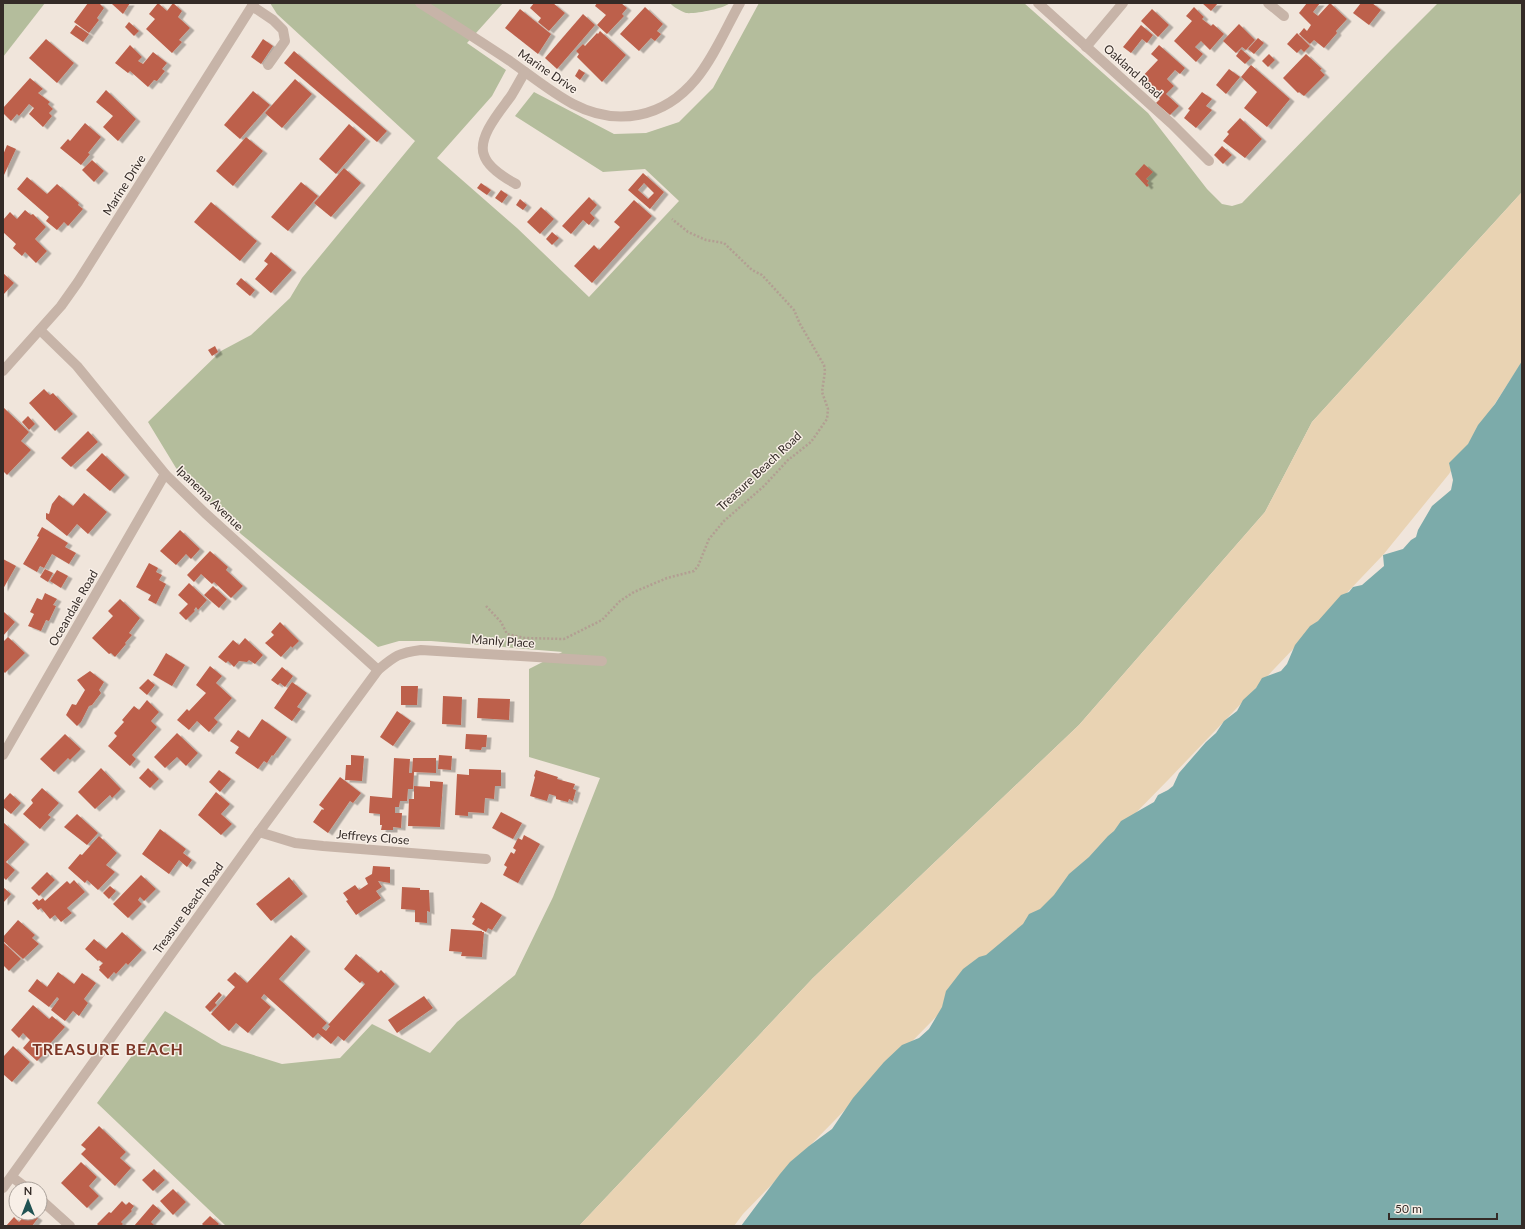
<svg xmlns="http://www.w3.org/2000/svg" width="1525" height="1229" font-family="Lato,sans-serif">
<defs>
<filter id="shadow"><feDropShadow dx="4.5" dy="2.5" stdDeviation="0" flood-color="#0004"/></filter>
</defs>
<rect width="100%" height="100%" fill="#f0e5db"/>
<g fill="#b4bd9c">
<path d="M 3,3 L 45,3 L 3,57 Z"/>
<path d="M 270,3 L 503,3 L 467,43 L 506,70 L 492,96 L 437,158 L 517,228 L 589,297 L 679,201 L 645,169 L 603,172 L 515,116 L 534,92 L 614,134 L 646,133 L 679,122 L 713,88 L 759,3 L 1024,3 L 1148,113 L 1207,189 L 1222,204 L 1232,206 L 1242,203 L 1391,50 L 1438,3 L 1522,3 L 1522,192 L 1312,422 L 1265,512 L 1079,725 L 813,978 L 579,1226 L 226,1226 L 97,1103 L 165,1011 L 222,1045 L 282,1064 L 340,1058 L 372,1024 L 430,1053 L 457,1022 L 515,975 L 553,897 L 600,778 L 529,757 L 529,669 L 580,643 L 563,652 L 431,641 L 399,641 L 378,647 L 241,534 L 176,468 L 148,422 L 221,351 L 251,335 L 290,298 L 302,278 L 415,141 L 277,14 Z"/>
<path d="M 670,3 L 730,3 C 723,9 695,14 686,13 C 681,11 673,7 670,3 Z"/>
</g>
<path fill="#e9d3b3" d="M 1522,192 L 1522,362 L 1449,474 L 1383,555 L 1169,779 L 743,1214 L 734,1226 L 579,1226 L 813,978 L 1079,725 L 1265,512 L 1312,422 Z"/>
<path fill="#7cabaa" d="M 1522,361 L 1522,1226 L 741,1226 L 780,1174 L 790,1162 L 809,1146 L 832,1129 L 853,1098 L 884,1062 L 902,1045 L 919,1038 L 929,1029 L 942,1007 L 946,991 L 963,969 L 979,957 L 986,955 L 1023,924 L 1029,914 L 1040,909 L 1054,895 L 1069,874 L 1089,857 L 1108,836 L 1114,831 L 1121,821 L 1154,802 L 1158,795 L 1168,790 L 1173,786 L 1179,773 L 1206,742 L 1216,733 L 1224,721 L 1237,711 L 1243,700 L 1256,688 L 1262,678 L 1281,671 L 1287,664 L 1295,645 L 1310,626 L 1318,621 L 1341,595 L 1349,592 L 1353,587 L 1362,585 L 1384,566 L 1383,555 L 1403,549 L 1411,540 L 1416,537 L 1418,530 L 1432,506 L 1451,490 L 1453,480 L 1449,463 L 1468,444 L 1478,425 L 1495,404 Z"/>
<g fill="#bd604b" fill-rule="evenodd" filter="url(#shadow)">
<path d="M 88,3 L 99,3 L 104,8 L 97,18 L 99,20 L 89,33 L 74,22 Z"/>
<path d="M 114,3 L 130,3 L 123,14 L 112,4 Z"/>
<path d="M 158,3 L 167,11 L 173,3 L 182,11 L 178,17 L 190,28 L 179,40 L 182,42 L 172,53 L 146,29 L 155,19 L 149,14 Z"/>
<path d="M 534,3 L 553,3 L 565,13 L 549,31 L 538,22 L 541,18 L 530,8 Z"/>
<path d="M 597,3 L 621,3 L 627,8 L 622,14 L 624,16 L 607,34 L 597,25 L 606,15 L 595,6 Z"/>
<path d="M 1202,3 L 1218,3 L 1211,11 Z"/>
<path d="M 1307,3 L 1320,3 L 1313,12 L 1318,16 L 1330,3 L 1347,19 L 1336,31 L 1337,33 L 1324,48 L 1314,40 L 1310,44 L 1299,34 L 1304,28 L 1307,31 L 1311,25 L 1299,13 Z"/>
<path d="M 1361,3 L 1372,3 L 1381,10 L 1369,25 L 1353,13 Z"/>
<path d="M 645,7 L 663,24 L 657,31 L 661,34 L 655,41 L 651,38 L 639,51 L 620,34 Z"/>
<path d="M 1194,7 L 1204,17 L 1202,19 L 1211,26 L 1213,24 L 1224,34 L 1210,50 L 1201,41 L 1195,47 L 1203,54 L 1196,62 L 1174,41 L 1192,21 L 1186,16 Z"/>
<path d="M 520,9 L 551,34 L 538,54 L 505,28 Z"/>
<path d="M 1152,9 L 1169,25 L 1158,37 L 1141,21 Z"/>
<path d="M 583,14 L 595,25 L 557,69 L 545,58 Z"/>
<path d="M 129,22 L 139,31 L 134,36 L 125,27 Z"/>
<path d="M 1239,24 L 1255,40 L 1246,50 L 1242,47 L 1236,53 L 1223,41 Z"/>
<path d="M 76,25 L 89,34 L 83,42 L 70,33 Z"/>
<path d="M 1141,25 L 1153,35 L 1147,43 L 1142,39 L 1131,53 L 1123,47 Z"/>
<path d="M 600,31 L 626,55 L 602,82 L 577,57 L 579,54 L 576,51 L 583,44 L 585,46 L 597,33 L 598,34 Z"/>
<path d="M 1297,33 L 1310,46 L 1304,52 L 1301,49 L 1297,53 L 1287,44 Z"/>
<path d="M 1258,38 L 1264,43 L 1254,54 L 1248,49 Z"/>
<path d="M 46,39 L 74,63 L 57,83 L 29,58 Z"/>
<path d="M 263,39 L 273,46 L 261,64 L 251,57 Z"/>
<path d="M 130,45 L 142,57 L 138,61 L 143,64 L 153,52 L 167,63 L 162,69 L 165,71 L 157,81 L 154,80 L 148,87 L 130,71 L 128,73 L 115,63 Z"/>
<path d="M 1159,45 L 1185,68 L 1180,74 L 1175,70 L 1167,79 L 1174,86 L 1166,94 L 1179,106 L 1170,115 L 1156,103 L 1160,99 L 1139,80 L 1158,60 L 1151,54 Z"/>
<path d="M 1241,49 L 1251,58 L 1245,64 L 1236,56 Z"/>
<path d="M 294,51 L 387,131 L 377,142 L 284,63 Z"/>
<path d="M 1269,54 L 1275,60 L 1268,67 L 1262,61 Z"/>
<path d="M 1306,54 L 1322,69 L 1320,70 L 1325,75 L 1304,96 L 1299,92 L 1298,93 L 1283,78 Z"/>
<path d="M 1251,65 L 1290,99 L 1267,127 L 1244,108 L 1257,92 L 1241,77 Z"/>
<path d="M 579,69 L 585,73 L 580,80 L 575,76 Z"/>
<path d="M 1229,69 L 1240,77 L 1226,94 L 1216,85 Z"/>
<path d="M 30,78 L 43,89 L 38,93 L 50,102 L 48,104 L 53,109 L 49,113 L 52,116 L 43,127 L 29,114 L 34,108 L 29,104 L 19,116 L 17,114 L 11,121 L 3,113 L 3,108 Z"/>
<path d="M 295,79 L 312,94 L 282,128 L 265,113 Z"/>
<path d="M 106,90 L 136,119 L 118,141 L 103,127 L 113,116 L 96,102 Z"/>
<path d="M 253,91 L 270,105 L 240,139 L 224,125 Z"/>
<path d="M 1202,92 L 1212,99 L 1206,106 L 1212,110 L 1196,128 L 1184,118 L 1190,110 L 1188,109 Z"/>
<path d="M 1240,118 L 1262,139 L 1245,158 L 1223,141 L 1229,134 L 1227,132 Z"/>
<path d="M 85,123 L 101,137 L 88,153 L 90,154 L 81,165 L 60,148 L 68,139 L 70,141 Z"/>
<path d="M 349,124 L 366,139 L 336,174 L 319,159 Z"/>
<path d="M 246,137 L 263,151 L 233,186 L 216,171 Z"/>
<path d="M 7,145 L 16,149 L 4,175 L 3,174 L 3,155 Z"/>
<path d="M 1222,146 L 1232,155 L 1223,164 L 1214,155 Z"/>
<path d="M 92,160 L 104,171 L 94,182 L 82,170 Z"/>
<path d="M 1144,164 L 1153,172 L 1146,179 L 1149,181 L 1147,183 L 1149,185 L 1147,187 L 1135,174 Z"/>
<path d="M 344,168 L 361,183 L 331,217 L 314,203 Z"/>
<path d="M 643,173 L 664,192 L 650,209 L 628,190 ZM 644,183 L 654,193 L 648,199 L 638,190 Z"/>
<path d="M 27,177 L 47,194 L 57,184 L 79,203 L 78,205 L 83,209 L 68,226 L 64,222 L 57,230 L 46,221 L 49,217 L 17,189 Z"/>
<path d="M 301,182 L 318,196 L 288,231 L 271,217 Z"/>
<path d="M 481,183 L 491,190 L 487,195 L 477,188 Z"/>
<path d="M 501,190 L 508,195 L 502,203 L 495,198 Z"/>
<path d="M 589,197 L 597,205 L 590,213 L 595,218 L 589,225 L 583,220 L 571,234 L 562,226 Z"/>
<path d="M 520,199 L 527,205 L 523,210 L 516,205 Z"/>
<path d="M 634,200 L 652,216 L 592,283 L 574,266 L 594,245 L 599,250 L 620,227 L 614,222 Z"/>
<path d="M 211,202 L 257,241 L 240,261 L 194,222 Z"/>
<path d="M 541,207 L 554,219 L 540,234 L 527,222 Z"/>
<path d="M 25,210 L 31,215 L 33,214 L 46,227 L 35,239 L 47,251 L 36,263 L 25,252 L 22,256 L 13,248 L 16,244 L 3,232 L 3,220 L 10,212 L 17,219 Z"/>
<path d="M 552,232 L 559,238 L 552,245 L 546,239 Z"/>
<path d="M 271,252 L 292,270 L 271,293 L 255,279 L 268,264 L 264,261 Z"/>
<path d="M 3,273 L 14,283 L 3,295 Z"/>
<path d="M 241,278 L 255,290 L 250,296 L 236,284 Z"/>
<path d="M 215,346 L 218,352 L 212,356 L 208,350 Z"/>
<path d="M 44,389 L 50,395 L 53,393 L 73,414 L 55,431 L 29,403 Z"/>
<path d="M 3,407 L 29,432 L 21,441 L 31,450 L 7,475 L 3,471 Z"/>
<path d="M 28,416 L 35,424 L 29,430 L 22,422 Z"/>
<path d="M 88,431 L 98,442 L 71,467 L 61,458 Z"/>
<path d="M 102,453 L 125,475 L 110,491 L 86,470 Z"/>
<path d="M 84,493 L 107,512 L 88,534 L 77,524 L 67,536 L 46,519 L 46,513 L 49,514 L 52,504 L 59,495 L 73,506 Z"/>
<path d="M 42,527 L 68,543 L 65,547 L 76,553 L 69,564 L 52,554 L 44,568 L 40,566 L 37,572 L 23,564 L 39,537 L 37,536 Z"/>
<path d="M 180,530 L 200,549 L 191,559 L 186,554 L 176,565 L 160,551 Z"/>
<path d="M 210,551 L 228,567 L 226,570 L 243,586 L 231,598 L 214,582 L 212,584 L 201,574 L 194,582 L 187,575 Z"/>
<path d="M 3,559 L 16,566 L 3,589 Z"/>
<path d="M 149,563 L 158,568 L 156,572 L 162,575 L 159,580 L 166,584 L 156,604 L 148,600 L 151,595 L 136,587 Z"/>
<path d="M 45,569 L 53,573 L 48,582 L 40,577 Z"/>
<path d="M 57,570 L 68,576 L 61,588 L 50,581 Z"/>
<path d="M 189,583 L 207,600 L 198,610 L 196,607 L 194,610 L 195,611 L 186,620 L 179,613 L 188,604 L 178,595 Z"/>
<path d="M 213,586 L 227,599 L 219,608 L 204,595 Z"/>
<path d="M 45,593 L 57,599 L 53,605 L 56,606 L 49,621 L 46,620 L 41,631 L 28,626 L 34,614 L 30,612 L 37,598 L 42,600 Z"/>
<path d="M 120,599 L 140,618 L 129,633 L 132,635 L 125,643 L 126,644 L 115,657 L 111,653 L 109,654 L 92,638 L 113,616 L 108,611 Z"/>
<path d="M 4,612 L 15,622 L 3,636 L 3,613 Z"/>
<path d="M 280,622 L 299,641 L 292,648 L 291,646 L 281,657 L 265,643 L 274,635 L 271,632 Z"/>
<path d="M 8,637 L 25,653 L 5,673 L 3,671 L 3,642 Z"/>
<path d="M 245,638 L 263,655 L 255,664 L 249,660 L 247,662 L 239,661 L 234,667 L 228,661 L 226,663 L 218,657 L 233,640 L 239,645 Z"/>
<path d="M 166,653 L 185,665 L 172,686 L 153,675 Z"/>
<path d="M 210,666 L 222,676 L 216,683 L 232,698 L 214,718 L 218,722 L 209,732 L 197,721 L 189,730 L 177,720 L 187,709 L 189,711 L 206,693 L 196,685 Z"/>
<path d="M 282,667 L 293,676 L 285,687 L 280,683 L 278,685 L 271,680 Z"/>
<path d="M 90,671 L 104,682 L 99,690 L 101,693 L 92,705 L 89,706 L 81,722 L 77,726 L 66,715 L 72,704 L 76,705 L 85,690 L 77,680 Z"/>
<path d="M 148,679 L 155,685 L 147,695 L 139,688 Z"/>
<path d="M 292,682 L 307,693 L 297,707 L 301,709 L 292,721 L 274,708 Z"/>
<path d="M 401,686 L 418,686 L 417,705 L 401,705 Z"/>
<path d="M 443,696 L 462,697 L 461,725 L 442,724 Z"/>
<path d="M 478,698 L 510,699 L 509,720 L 477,718 Z"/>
<path d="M 147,700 L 159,712 L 151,721 L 157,727 L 132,755 L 136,759 L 130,766 L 108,746 L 117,736 L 114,733 L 124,722 L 122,720 L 134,706 L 139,710 Z"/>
<path d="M 397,711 L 411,721 L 393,746 L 380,737 Z"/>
<path d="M 262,719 L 287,737 L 273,756 L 272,755 L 267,763 L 264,761 L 258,769 L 235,753 L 239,747 L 230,741 L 238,730 L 249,738 Z"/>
<path d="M 177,733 L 198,753 L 186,766 L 177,757 L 165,768 L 154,757 Z"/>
<path d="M 65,734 L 81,749 L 70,760 L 68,758 L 54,772 L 40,759 Z"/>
<path d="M 466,734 L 487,735 L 486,747 L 482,747 L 481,750 L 465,749 Z"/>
<path d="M 351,755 L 364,756 L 362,781 L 345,780 L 346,765 L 351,765 Z"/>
<path d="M 439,755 L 452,756 L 451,770 L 438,769 Z"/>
<path d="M 394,758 L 410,759 L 409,773 L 412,773 L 413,758 L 436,758 L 436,773 L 414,772 L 413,789 L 408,789 L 407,801 L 400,801 L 399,807 L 395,807 L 395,813 L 402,813 L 401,828 L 393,827 L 393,830 L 381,830 L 382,825 L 380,825 L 380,814 L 369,813 L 370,796 L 392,798 Z"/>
<path d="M 101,768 L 121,789 L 112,798 L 110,795 L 95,809 L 78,792 Z"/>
<path d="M 148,768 L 159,779 L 150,788 L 139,778 Z"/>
<path d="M 469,769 L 501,770 L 501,786 L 495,786 L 494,799 L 485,798 L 484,813 L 468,812 L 468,816 L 455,815 L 457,774 L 469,775 Z"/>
<path d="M 219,770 L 231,779 L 220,792 L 209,782 Z"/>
<path d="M 536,770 L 558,777 L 557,779 L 575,784 L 573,789 L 576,790 L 573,801 L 569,799 L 568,802 L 556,799 L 556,796 L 549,794 L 547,801 L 530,796 L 535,777 L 534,776 Z"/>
<path d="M 340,777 L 361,793 L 353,803 L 350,801 L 328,833 L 313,822 L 322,809 L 323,810 L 324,809 L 319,805 Z"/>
<path d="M 430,781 L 443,782 L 440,827 L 408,826 L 409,799 L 414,799 L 414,786 L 430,787 Z"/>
<path d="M 42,788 L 59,803 L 48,815 L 51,817 L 40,829 L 23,814 L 33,803 L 31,800 Z"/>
<path d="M 216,792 L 230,804 L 221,814 L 232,824 L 221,835 L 198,815 Z"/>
<path d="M 10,793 L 21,803 L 11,814 L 3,807 L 3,801 Z"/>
<path d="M 501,812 L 522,823 L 513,839 L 492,828 Z"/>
<path d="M 77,814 L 98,833 L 87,845 L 64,827 Z"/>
<path d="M 3,822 L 25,842 L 6,862 L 15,870 L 6,880 L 3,877 Z"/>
<path d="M 160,829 L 186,849 L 183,853 L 192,860 L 187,867 L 179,860 L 169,874 L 142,854 Z"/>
<path d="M 524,835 L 540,844 L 518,883 L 503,875 L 507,867 L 504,865 L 511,852 L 514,854 L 516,850 L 513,848 L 518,838 L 522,840 Z"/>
<path d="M 99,836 L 117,853 L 106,865 L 115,872 L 98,890 L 87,880 L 85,883 L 68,868 L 80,854 L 82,855 Z"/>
<path d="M 373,866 L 390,867 L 390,883 L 378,881 L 382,887 L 376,891 L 381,898 L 356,915 L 346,901 L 348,900 L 343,893 L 355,885 L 359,890 L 368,884 L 365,878 L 372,874 Z"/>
<path d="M 47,872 L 55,880 L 39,896 L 31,888 Z"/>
<path d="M 141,875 L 156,889 L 144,901 L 140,897 L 138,900 L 142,904 L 128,918 L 113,904 Z"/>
<path d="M 289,877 L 303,894 L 271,921 L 256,904 Z"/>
<path d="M 74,880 L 85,892 L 67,908 L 72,913 L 61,922 L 55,915 L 50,919 L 41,908 L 38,910 L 32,903 L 37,899 L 39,901 L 43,898 L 45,901 L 67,881 L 70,884 Z"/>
<path d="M 110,886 L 116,891 L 109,899 L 103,893 Z"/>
<path d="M 3,887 L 11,894 L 3,903 Z"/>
<path d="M 402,887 L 420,888 L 420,890 L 429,890 L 430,912 L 427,911 L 427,923 L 415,922 L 415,910 L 401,909 Z"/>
<path d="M 481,902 L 502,915 L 492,930 L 488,928 L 486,932 L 472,924 L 475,919 L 472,917 Z"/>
<path d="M 18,920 L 35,935 L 32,938 L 39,944 L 23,959 L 3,941 L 3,937 Z"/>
<path d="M 451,929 L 482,931 L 482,932 L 484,932 L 482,957 L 461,956 L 462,952 L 449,951 Z"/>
<path d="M 122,932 L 142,950 L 128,965 L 126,963 L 116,974 L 114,972 L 108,979 L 99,970 L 100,968 L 99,967 L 103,963 L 99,960 L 98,961 L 85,949 L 94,939 L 106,949 Z"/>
<path d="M 291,935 L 306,949 L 279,979 L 327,1023 L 322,1028 L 326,1031 L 330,1026 L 328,1025 L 365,984 L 362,981 L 360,983 L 344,969 L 356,954 L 378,973 L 381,970 L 395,984 L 344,1041 L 338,1036 L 331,1044 L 318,1033 L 313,1038 L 264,994 L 261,998 L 271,1007 L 248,1033 L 236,1023 L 229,1031 L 211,1014 L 235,987 L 227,980 L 235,972 L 247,983 Z"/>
<path d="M 3,942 L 21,959 L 9,971 L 3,965 Z"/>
<path d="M 58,972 L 74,984 L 82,973 L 96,983 L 84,999 L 88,1003 L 79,1016 L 73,1011 L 65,1021 L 51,1010 L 59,999 L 57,997 L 49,1007 L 28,991 L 37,979 L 47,987 Z"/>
<path d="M 219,992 L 222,995 L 215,1003 L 217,1005 L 210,1012 L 205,1007 Z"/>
<path d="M 424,996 L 433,1008 L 397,1033 L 388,1020 Z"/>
<path d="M 33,1005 L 49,1019 L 52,1016 L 65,1027 L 45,1049 L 47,1051 L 37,1061 L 23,1048 L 30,1040 L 23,1033 L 19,1038 L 11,1030 Z"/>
<path d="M 13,1046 L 30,1062 L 12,1082 L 3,1074 L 3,1055 L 4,1056 Z"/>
<path d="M 99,1126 L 126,1152 L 120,1158 L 131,1168 L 115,1186 L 81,1154 L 86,1149 L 81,1145 Z"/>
<path d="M 81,1162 L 97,1177 L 89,1186 L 99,1196 L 87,1208 L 61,1183 Z"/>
<path d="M 154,1169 L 165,1180 L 153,1191 L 142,1180 Z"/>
<path d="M 173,1189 L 186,1202 L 173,1215 L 160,1201 Z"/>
<path d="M 122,1201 L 126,1205 L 129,1202 L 134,1206 L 131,1210 L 132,1211 L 121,1222 L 123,1224 L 121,1226 L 99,1226 L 97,1224 L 109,1212 L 111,1213 Z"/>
<path d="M 153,1204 L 161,1211 L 151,1222 L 155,1226 L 134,1226 Z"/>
<path d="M 27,1213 L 31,1213 L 38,1218 L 32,1226 L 6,1226 L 14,1217 L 19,1222 Z"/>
<path d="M 210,1216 L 219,1224 L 217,1226 L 204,1226 L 202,1224 Z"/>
</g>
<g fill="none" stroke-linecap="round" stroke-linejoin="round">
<path stroke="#b29e92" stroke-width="2.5" stroke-dasharray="2 2" stroke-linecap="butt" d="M 486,606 L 501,622 L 507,634 L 525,638 L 564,639 L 602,620 L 620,601 L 634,592 L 667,578 L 694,571 L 698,566 L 709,539 L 724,521 L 764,486 L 788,460 L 811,442 L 827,419 L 828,409 L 822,392 L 825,371 L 824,365 L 800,324 L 794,310 L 762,275 L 752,270 L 724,243 L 706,240 L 688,232 L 672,219"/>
<g stroke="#c7b4a8" stroke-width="10">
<path d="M 420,3 C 450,22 480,41 510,61 C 530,75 552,93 573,104 C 617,127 664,118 696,79 C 714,57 726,28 740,3"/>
<path d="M 1038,3 L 1172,124 L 1209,161"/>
<path d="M 1268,3 L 1284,16"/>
<path d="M 252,6 L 273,20 L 283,30 L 285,41 L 268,65"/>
<path d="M 1086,47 L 1123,3"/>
<path d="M 516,184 C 505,178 488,168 484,155 C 477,137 501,110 511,96 C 516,88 520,80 525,72"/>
<path d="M 40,330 L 77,366 L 165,474 L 205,513 L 378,670"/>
<path d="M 3,371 L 61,306 L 78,282 L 254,3"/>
<path d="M 3,755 L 165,474"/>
<path d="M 259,832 L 295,843 L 323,846 L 486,859"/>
<path d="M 12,1177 L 28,1189"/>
<path d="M 3,1188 L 259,832 L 378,670 C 395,656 398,653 421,650 L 602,661"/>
<path d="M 40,1199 L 70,1226"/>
</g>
</g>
<g text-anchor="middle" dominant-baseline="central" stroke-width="3" stroke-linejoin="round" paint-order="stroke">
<g font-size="12" fill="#342b27" stroke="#f8efe7">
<text transform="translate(548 71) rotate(34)">Marine Drive</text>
<text transform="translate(1133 71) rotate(42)">Oakland Road</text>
<text transform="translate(124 185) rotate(-58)">Marine Drive</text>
<text transform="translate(759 471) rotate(-43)">Treasure Beach Road</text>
<text transform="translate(210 498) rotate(44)">Ipanema Avenue</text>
<text transform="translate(73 608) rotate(-60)">Oceandale Road</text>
<text transform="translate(503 641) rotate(4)">Manly Place</text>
<text transform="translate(373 837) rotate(5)">Jeffreys Close</text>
<text transform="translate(188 908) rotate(-54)">Treasure Beach Road</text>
</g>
<g font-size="16" font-weight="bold" letter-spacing="1" fill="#7d3626" stroke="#f8efe7">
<text x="108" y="1048">TREASURE BEACH</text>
</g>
</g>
<rect width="1525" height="1229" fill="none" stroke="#342b27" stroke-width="8"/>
<g transform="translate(28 1201)"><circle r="19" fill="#f8efe7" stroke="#aaa19a"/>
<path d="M0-3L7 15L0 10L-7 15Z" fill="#205252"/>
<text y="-6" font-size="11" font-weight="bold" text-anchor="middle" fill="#342b27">N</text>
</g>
<path d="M1389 1213v6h108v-6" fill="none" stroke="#342b27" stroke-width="2"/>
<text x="1395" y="1213" font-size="12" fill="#342b27" stroke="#f8efe7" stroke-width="3" paint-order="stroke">50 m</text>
</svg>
